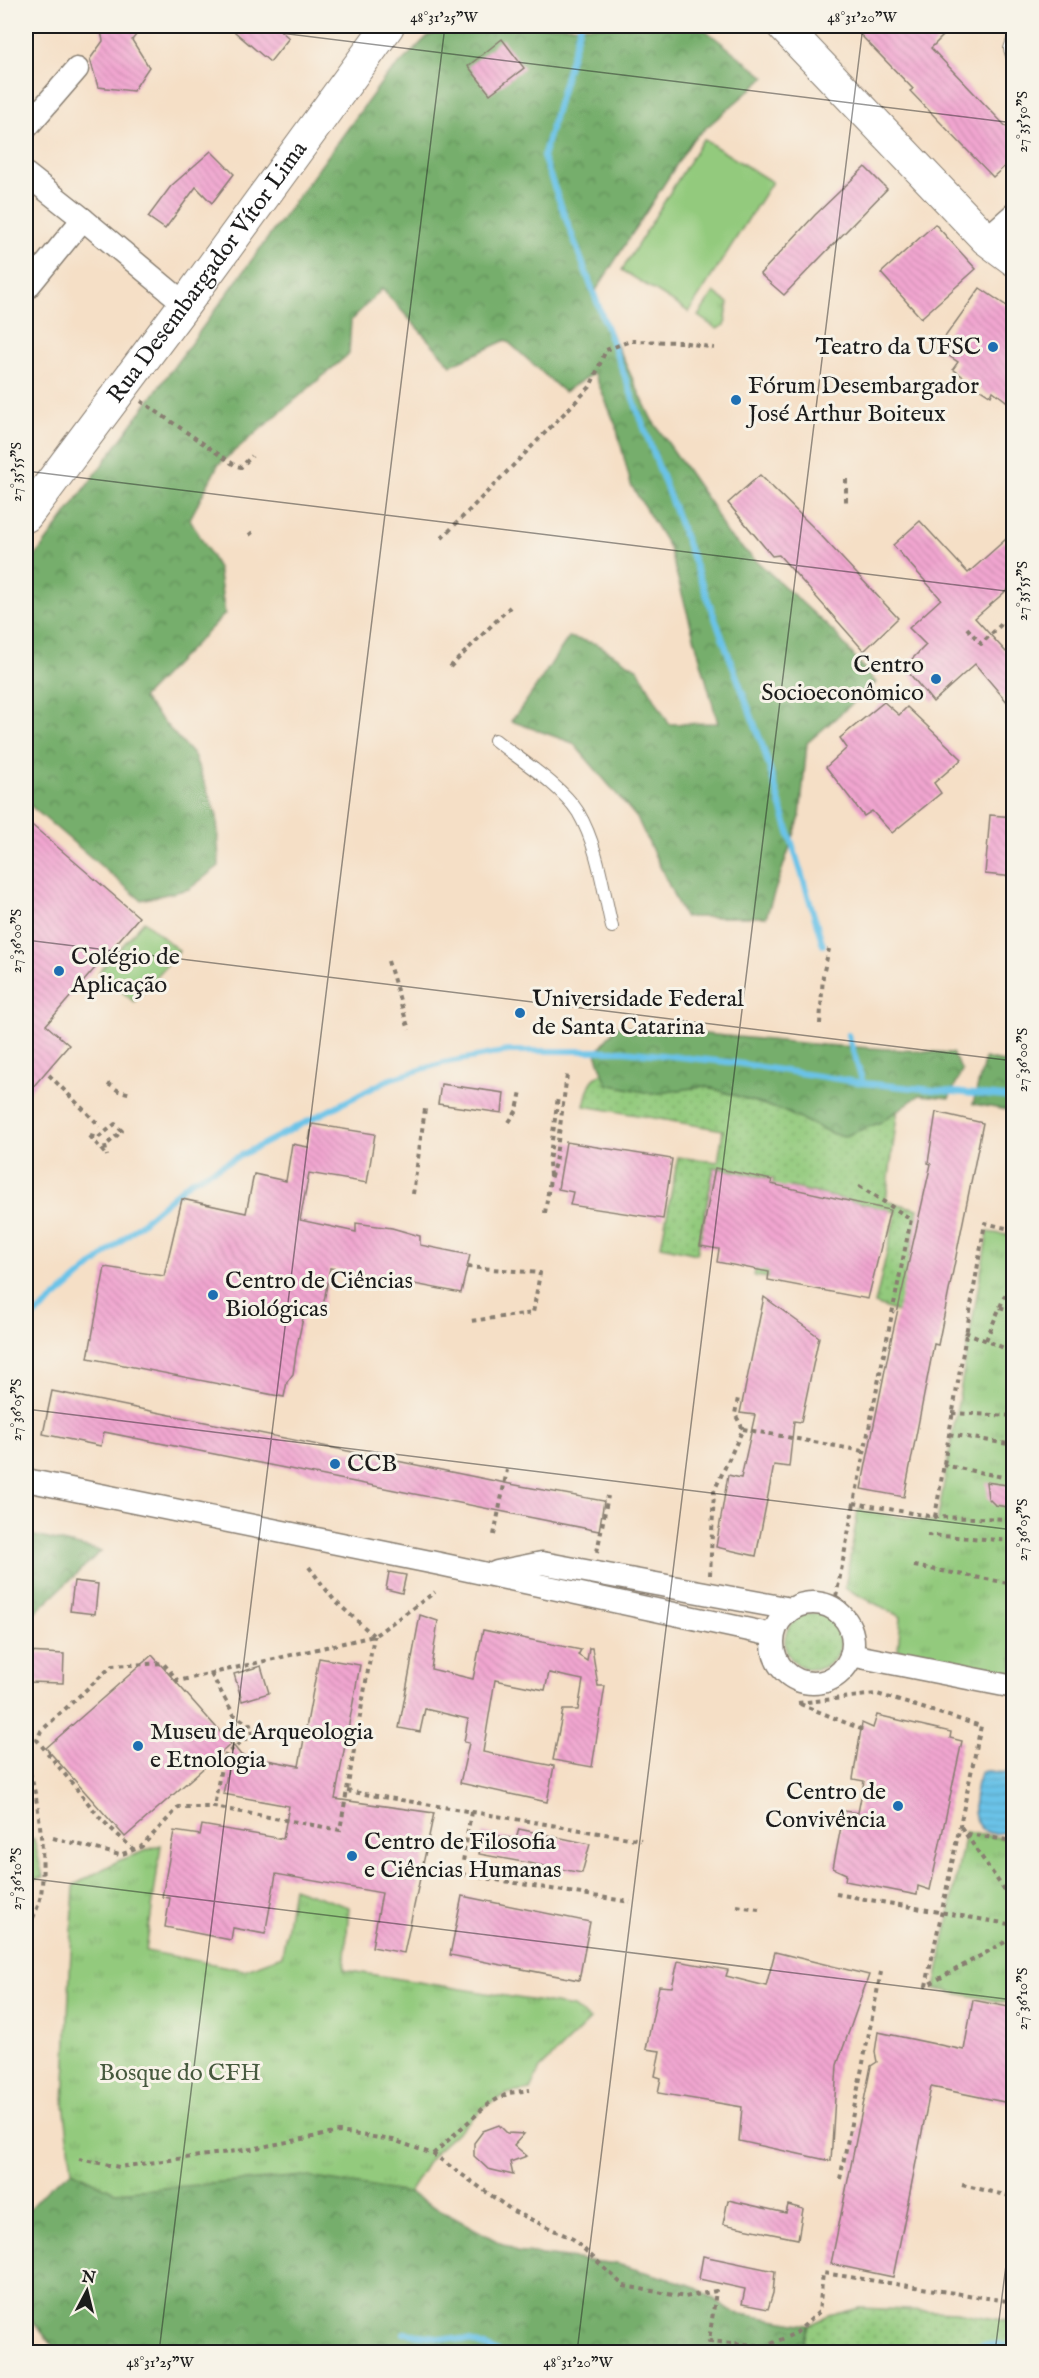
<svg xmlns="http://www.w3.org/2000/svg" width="1039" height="2378" font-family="'IM FELL English',serif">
<defs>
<pattern id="grass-dots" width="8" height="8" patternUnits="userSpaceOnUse" patternTransform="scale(1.5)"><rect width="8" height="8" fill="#93ca7d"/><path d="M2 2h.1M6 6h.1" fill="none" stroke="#7ead6b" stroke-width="1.8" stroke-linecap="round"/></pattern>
<pattern id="forest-crowns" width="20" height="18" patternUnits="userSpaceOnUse" patternTransform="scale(1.5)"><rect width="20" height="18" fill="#76ae6c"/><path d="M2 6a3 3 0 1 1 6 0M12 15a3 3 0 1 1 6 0" fill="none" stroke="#608d58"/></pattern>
<pattern id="park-tufts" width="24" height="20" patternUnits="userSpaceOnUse" patternTransform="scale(1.5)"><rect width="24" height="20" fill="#93ca7d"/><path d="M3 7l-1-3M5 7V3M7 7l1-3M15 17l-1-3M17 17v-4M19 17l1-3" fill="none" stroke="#7ead6b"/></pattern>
<pattern id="water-rules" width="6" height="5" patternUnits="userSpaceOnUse" patternTransform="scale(1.5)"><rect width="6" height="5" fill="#6bc3e8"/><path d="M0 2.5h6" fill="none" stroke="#5ca7c6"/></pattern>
<pattern id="building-back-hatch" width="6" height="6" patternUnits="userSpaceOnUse" patternTransform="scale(1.5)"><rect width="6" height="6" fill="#f1a6d0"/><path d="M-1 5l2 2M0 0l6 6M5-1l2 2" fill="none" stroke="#ce8eb2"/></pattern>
</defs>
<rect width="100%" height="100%" fill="#f7f3e8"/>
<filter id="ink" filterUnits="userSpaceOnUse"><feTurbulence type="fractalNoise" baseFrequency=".0167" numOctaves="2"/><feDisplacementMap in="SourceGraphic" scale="12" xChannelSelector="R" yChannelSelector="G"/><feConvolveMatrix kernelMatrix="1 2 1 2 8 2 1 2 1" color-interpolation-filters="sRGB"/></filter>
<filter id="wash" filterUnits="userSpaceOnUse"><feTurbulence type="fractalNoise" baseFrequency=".008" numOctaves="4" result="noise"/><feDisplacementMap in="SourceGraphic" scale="24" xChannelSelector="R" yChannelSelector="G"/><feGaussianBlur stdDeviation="1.35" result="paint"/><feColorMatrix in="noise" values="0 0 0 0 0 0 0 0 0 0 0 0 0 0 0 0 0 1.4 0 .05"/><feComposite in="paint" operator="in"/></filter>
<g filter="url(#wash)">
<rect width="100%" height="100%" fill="#f5dfc6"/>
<g fill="url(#grass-dots)" stroke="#58734c" stroke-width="1.5">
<path d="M 611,1069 L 900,1092 L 886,1201 L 918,1209 L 900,1313 L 875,1304 L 896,1212 L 791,1187 L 769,1278 L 754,1276 L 774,1179 L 714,1167 L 697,1254 L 661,1246 L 678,1157 L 718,1162 L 723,1130 L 584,1106 C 589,1084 589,1078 611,1069 Z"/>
<circle cx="813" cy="1641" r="28"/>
<path d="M 860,2308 L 956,2312 L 1013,2322 L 1013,2352 L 802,2352 L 809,2325 L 829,2316 Z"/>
</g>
<g fill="url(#forest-crowns)" stroke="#496544" stroke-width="1.5">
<path d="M 456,26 L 700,26 L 765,77 L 693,139 L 593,295 L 652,420 L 712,506 L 726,533 L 835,633 L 876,683 L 807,743 L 800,817 L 766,917 L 684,917 L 637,818 L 573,743 L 511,721 C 533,695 549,665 569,637 L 597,644 L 638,669 L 669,724 L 718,723 L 669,547 L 631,485 L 616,426 L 594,373 L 564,392 L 506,340 L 451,365 L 382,289 L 351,320 L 349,354 L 218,465 L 190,519 L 218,568 L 225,614 L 142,698 L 194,756 L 217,816 L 219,866 L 189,889 L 141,900 L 26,802 L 26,569 L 384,79 L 428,36 Z"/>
<path d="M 617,1026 L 824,1045 L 952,1053 L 962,1071 L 949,1098 L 920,1095 L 879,1123 L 845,1136 L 833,1134 L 783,1111 L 705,1086 L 654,1094 L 607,1084 L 596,1053 Z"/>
<path d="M 985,1058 L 1013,1064 L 1013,1111 L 973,1104 Z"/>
<path d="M 26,1534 L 101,1551 L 26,1621 Z"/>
<path d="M 72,2171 L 115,2192 L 303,2176 L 409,2193 L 517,2252 L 617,2264 L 694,2286 L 735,2313 L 809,2325 L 802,2352 L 58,2352 L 26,2313 L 26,2212 L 49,2187 Z"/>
</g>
<g fill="url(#park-tufts)" stroke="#58734c" stroke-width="1.5">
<path d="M 714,292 L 728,303 L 725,325 L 717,329 L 698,316 Z"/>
<path d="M 988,1232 L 1013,1236 L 1013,1676 L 898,1650 L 901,1617 L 845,1588 L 858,1510 L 937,1523 Z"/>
<path d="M 965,1832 L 1013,1840 L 1013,2004 L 935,1989 Z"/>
<path d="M 26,1839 L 34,1839 L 43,1877 L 26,1881 Z"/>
<path d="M 161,1845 L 146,1951 L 244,1970 L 282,1956 L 293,1888 L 349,1907 L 344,1970 L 573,2007 L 590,2020 L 540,2069 L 530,2090 L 509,2093 L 488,2104 L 433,2154 L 409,2193 L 303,2176 L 115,2192 L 72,2171 L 64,2103 L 74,1885 L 118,1861 Z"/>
</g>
<g fill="#93ca7d" stroke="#58734c" stroke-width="1.5">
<path d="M 703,139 L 772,182 L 689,312 L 622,270 Z"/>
<path d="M 144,921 L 179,951 L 134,1002 L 99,972 Z"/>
</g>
<path fill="url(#water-rules)" stroke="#447082" stroke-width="1.5" d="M 1013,1759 L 1013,1831 C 1004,1832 993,1836 985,1831 C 967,1822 975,1788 980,1773 C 989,1767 997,1775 1007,1772 Z"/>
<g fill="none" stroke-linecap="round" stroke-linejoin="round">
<g stroke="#6bc3e8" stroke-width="6">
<path d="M 580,26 L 543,157 L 763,747 L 823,945"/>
<path d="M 848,1035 L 863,1083"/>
<path d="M 26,1323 L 189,1182 L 390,1079 L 443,1063 L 508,1051 L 624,1051 L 736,1063 L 863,1083 L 1014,1098"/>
<path d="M 404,2333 L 470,2341 L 498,2352"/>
<path d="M 925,2352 L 940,2346 L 954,2352"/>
<path d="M 959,2352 L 983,2344 L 1014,2346"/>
</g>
</g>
<g id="blocks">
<g fill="url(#building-back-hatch)">
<path d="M 100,26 L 143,26 L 132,40 L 149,67 L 133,91 L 98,87 L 90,59 L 103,41 Z"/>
<path d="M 228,26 L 275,26 L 289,38 L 270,62 Z"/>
<path d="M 852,26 L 935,26 L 944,35 L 931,48 L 1014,135 L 1014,158 L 993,177 L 910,91 L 913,89 Z"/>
<path d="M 502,39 L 524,68 L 490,94 L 468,66 Z"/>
<path d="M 211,151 L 234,174 L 212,203 L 196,187 L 165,229 L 148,217 L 171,186 Z"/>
<path d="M 865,167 L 887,189 L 784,295 L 760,274 L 815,215 Z"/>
<path d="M 935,224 L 976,269 L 921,318 L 881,273 Z"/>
<path d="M 980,288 L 1014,311 L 1014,407 L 993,391 L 991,396 L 974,385 L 953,369 L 958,362 L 937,348 Z"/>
<path d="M 760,475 L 813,527 L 898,618 L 864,651 L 779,555 L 772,556 L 728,503 Z"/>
<path d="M 920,521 L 968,573 L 1014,532 L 1014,584 L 975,618 L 1006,652 L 1014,645 L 1014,710 L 975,664 L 933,702 L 904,667 L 926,645 L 909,628 L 941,599 L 893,545 Z"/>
<path d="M 884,702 L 899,715 L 907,707 L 962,759 L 934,783 L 941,793 L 892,833 L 872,811 L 864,816 L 826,767 L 847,748 L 840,738 Z"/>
<path d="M 990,815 L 1014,817 L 1014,877 L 985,874 Z"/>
<path d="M 26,820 L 139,917 L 46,1025 L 69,1045 L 26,1095 Z"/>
<path d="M 441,1084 L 504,1093 L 502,1113 L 438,1104 Z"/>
<path d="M 936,1112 L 983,1123 L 938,1345 L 934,1344 L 904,1497 L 861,1489 L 891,1340 L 931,1164 L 928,1163 Z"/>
<path d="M 312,1124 L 375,1134 L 367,1183 L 309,1173 L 300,1220 L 356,1232 L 356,1223 L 392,1228 L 420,1236 L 420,1245 L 470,1255 L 461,1293 L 330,1268 L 323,1307 L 306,1304 L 297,1346 L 293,1374 L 287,1382 L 284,1397 L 88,1358 L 105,1267 L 164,1276 L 182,1199 L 246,1213 L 254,1174 L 286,1181 L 292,1144 L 308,1147 Z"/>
<path d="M 566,1142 L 672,1159 L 663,1219 L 570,1205 L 573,1192 L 558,1189 Z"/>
<path d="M 715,1168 L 772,1180 L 771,1184 L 890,1210 L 868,1299 L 768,1280 L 769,1272 L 717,1262 L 719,1249 L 700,1246 Z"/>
<path d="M 764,1297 L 819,1337 L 801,1422 L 794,1421 L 789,1467 L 774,1465 L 756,1556 L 716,1547 L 728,1475 L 741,1478 L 755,1415 L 740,1413 Z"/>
<path d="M 52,1391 L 510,1484 L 604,1501 L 599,1531 L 104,1432 L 101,1446 L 43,1434 Z"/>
<path d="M 986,1482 L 1014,1486 L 1014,1508 L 995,1505 L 988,1498 Z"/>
<path d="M 389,1572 L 406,1575 L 402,1593 L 386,1589 Z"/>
<path d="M 74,1581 L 98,1584 L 95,1614 L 70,1611 Z"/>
<path d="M 420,1615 L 438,1621 L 431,1669 L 473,1679 L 483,1630 L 581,1650 L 578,1655 L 587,1661 L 589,1648 L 592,1648 L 598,1686 L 605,1686 L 592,1767 L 553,1760 L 563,1710 L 578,1710 L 583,1680 L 549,1673 L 545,1690 L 495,1680 L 483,1752 L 554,1766 L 547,1802 L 460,1783 L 469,1743 L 464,1742 L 468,1719 L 425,1709 L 420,1732 L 399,1728 Z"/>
<path d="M 26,1652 L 64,1654 L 63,1683 L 26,1682 Z"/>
<path d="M 152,1655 L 231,1744 L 125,1837 L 46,1748 Z"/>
<path d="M 319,1658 L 360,1665 L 335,1799 L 434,1813 L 404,1953 L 372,1947 L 382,1893 L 276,1874 L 265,1934 L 233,1928 L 231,1940 L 165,1927 L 170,1898 L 162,1897 L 174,1831 L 200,1835 L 202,1825 L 283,1839 L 289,1806 L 223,1794 L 233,1745 L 241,1755 L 299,1766 Z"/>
<path d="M 261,1666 L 269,1693 L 242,1701 L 234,1674 Z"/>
<path d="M 877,1715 L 951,1732 L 950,1738 L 962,1741 L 930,1890 L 918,1886 L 917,1895 L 845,1881 L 846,1874 L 833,1868 L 844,1811 L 858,1813 L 864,1781 L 853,1779 L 862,1723 L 873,1728 Z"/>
<path d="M 519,1829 L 590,1844 L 582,1873 L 479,1854 L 483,1833 L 516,1839 Z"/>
<path d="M 462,1896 L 590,1922 L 579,1980 L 450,1955 Z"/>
<path d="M 775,1952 L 869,1975 L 837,2065 L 831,2161 L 739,2141 L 742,2107 L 658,2093 L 661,2078 L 655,2076 L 660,2051 L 646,2049 L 659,1986 L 672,1987 L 678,1961 L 728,1970 L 726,1976 L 766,1986 Z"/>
<path d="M 973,2000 L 1014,2008 L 1014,2104 L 931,2087 L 893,2277 L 831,2264 L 871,2066 L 877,2062 L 875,2052 L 878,2032 L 964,2050 Z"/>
<path d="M 499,2125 L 507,2133 L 524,2134 L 514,2145 L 527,2156 L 510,2162 L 513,2175 L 488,2169 L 474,2156 L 474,2143 L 483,2131 Z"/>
<path d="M 728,2200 L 786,2213 L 788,2205 L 803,2209 L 798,2239 L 723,2224 Z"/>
<path d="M 703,2256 L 775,2271 L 773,2293 L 768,2309 L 742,2304 L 745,2289 L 699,2279 Z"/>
</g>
</g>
</g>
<g filter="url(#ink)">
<use href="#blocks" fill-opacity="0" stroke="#887e71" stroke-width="1.5"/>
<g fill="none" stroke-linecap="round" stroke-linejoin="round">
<defs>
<g id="service">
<path d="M 1014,37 L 1010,49 L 1014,62"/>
<path d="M 495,740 C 520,760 561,785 578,812 C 598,846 603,889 612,927"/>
</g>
<g id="minor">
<path d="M 26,128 L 77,69"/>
<path d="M 26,174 L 83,219 L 185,304"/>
<path d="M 986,239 L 1014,214"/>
<path d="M 26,289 L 83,219"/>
<path d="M 26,1480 L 440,1564 L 773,1635"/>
<path d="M 497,1572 L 542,1563 L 791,1609"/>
<circle cx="813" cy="1643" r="40"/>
<path d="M 851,1655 L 1014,1687"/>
</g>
<g id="secondary">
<path d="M 783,26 L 986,239 L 1014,260"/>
<path id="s1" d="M 26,516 L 185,304 L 388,26"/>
</g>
</defs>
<use href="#service" stroke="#887e71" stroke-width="14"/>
<use href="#minor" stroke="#887e71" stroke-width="25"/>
<use href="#secondary" stroke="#887e71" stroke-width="34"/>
<g stroke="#887e71" stroke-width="4" stroke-dasharray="4.5 4.5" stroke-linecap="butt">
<path d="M 141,401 L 236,466 L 241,467 L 252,456"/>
<path d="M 846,479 L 846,503"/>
<path d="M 249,535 L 254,531"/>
<path d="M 442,538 L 590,387 L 606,350 L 630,341 L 682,342 L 714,348"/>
<path d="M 967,628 L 981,644 L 1014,612"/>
<path d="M 450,667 L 510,607"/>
<path d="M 388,961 L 409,1030"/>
<path d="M 820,1024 L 823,975 L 829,949"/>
<path d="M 49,1075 L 100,1126"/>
<path d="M 108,1084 L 119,1091 L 132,1094"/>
<path d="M 509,1122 L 517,1110 L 521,1091"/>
<path d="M 90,1136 L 98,1138 L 115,1124 L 122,1131 L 105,1146 L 107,1156"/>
<path d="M 90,1136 L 106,1155"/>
<path d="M 550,1176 L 549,1162 L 558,1097"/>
<path d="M 859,1186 L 911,1219 L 854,1503 L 935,1517 L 1014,1519"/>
<path d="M 413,1194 L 425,1109"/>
<path d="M 545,1213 L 550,1179 L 555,1163 L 567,1075"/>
<path d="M 467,1267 L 540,1273 L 533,1313 L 470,1321"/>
<path d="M 1000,1307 L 1014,1312"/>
<path d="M 965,1332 L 1014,1352"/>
<path d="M 986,1340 L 1014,1274"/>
<path d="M 952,1413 L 1014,1416"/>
<path d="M 743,1429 L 863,1451"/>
<path d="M 949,1434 L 1014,1445"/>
<path d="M 943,1465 L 1008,1478"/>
<path d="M 935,1517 L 985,1223 L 1014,1230"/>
<path d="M 494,1535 L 507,1470"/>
<path d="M 927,1535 L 1014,1541"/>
<path d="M 597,1552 L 608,1496"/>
<path d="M 914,1566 L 1014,1584"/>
<path d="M 309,1567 L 334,1600 L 373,1635"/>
<path d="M 710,1575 L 714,1491 L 743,1429 L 735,1414 L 738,1398"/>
<path d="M 836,1597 L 854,1503"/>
<path d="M 211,1674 L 234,1715 L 250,1725 L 252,1734 L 226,1754 L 221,1767 L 214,1807"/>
<path d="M 798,1703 L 877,1694 L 981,1726 L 926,1986 L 1014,1937"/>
<path d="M 800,1704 L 866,1731"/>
<path d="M 26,1764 C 39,1788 47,1872 40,1899 C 37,1911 30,1923 26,1934"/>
<path d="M 347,1791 L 641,1840"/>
<path d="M 471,1812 L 461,1874 L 630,1902"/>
<path d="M 961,1827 L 1014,1904"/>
<path d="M 967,1834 L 1014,1841"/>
<path d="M 53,1838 L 120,1855 L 141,1847 L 179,1807 L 214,1807 L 340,1830 L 374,1636"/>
<path d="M 134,1850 L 101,1819 L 37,1740 L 41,1731 L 112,1666 L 163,1663 L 178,1681 L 374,1636 L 435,1592"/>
<path d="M 836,1894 L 1014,1925"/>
<path d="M 737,1906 L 759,1909"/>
<path d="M 26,2040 L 31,2045"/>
<path d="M 433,2154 L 488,2104 L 509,2093 L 530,2090"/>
<path d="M 79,2159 L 119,2167 L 251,2149 L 339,2132 L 393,2140 L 433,2154 L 513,2211 L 573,2239 L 624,2286 L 685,2297 L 716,2291 L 709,2341 L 766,2346 L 796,2333 L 819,2312 L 823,2273 L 1014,2302"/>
<path d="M 840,2179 L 881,1972"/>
<path d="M 962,2185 L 1014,2197"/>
</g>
<use href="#service" stroke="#fff" stroke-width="12"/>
<use href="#minor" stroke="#fff" stroke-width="22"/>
<use href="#secondary" stroke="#fff" stroke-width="32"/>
</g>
</g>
<path fill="none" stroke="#1c1c1c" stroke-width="1.5" stroke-opacity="0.45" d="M 223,26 L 1014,123M 26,34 L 27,26M 26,471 L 1014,592M 26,940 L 1014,1061M 26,1409 L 1014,1530M 26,1878 L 1014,2000M 26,2348 L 64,2352M 159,2352 L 445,26M 577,2352 L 863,26M 995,2352 L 1014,2202"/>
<g fill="#1f6fb2" stroke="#f7f3e8" stroke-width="2">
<circle cx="993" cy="347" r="6"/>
<circle cx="736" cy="400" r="6"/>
<circle cx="936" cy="679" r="6"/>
<circle cx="59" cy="971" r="6"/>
<circle cx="520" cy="1013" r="6"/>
<circle cx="213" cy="1295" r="6"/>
<circle cx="335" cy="1464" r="6"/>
<circle cx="138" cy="1746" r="6"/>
<circle cx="898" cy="1806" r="6"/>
<circle cx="352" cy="1856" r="6"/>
</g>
<g text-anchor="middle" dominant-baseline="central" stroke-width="6" stroke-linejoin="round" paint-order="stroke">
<g font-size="24" fill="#1c1c1c" stroke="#f7f3e8">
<text stroke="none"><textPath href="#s1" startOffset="304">Rua Desembargador Vítor Lima</textPath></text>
</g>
<g font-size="24" fill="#1c1c1c" stroke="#f7f3e8" text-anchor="start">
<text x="981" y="347" text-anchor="end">Teatro da UFSC</text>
<text x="748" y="386">Fórum Desembargador<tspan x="748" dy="28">José Arthur Boiteux</tspan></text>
<text x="924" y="665" text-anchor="end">Centro<tspan x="924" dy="28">Socioeconômico</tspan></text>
<text x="71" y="957">Colégio de<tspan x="71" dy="28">Aplicação</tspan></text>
<text x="532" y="999">Universidade Federal<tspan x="532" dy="28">de Santa Catarina</tspan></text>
<text x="225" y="1281">Centro de Ciências<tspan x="225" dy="28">Biológicas</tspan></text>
<text x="347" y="1464">CCB</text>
<text x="150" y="1732">Museu de Arqueologia<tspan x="150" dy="28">e Etnologia</tspan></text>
<text x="886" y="1792" text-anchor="end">Centro de<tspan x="886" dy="28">Convivência</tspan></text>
<text x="364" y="1842">Centro de Filosofia<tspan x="364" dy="28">e Ciências Humanas</tspan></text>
</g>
<g font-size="24" fill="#46593e" stroke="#f7f3e8">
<text x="180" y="2073">Bosque do CFH</text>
</g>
</g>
<rect width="1039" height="2378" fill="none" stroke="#f7f3e8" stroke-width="66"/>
<g transform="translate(87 2291) rotate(7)" stroke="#f7f3e8" stroke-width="4.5" paint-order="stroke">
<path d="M0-4.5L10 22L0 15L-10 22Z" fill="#1c1c1c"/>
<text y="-9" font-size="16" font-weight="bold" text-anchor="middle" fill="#1c1c1c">N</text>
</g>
<rect x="33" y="33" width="973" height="2312" fill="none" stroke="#1c1c1c" stroke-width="2"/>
<g font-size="15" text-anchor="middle" fill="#1c1c1c">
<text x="444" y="22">48°31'25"W</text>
<text x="862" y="22">48°31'20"W</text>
<text transform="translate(1022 122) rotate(-90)" y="5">27°35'50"S</text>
<text transform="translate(16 472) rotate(-90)" y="5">27°35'55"S</text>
<text transform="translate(1022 591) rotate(-90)" y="5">27°35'55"S</text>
<text transform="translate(16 941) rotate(-90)" y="5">27°36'00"S</text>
<text transform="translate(1022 1060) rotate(-90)" y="5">27°36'00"S</text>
<text transform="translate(16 1410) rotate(-90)" y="5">27°36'05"S</text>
<text transform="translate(1022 1530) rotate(-90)" y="5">27°36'05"S</text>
<text transform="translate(16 1879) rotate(-90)" y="5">27°36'10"S</text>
<text transform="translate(1022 1999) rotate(-90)" y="5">27°36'10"S</text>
<text x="160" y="2367">48°31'25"W</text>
<text x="578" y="2367">48°31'20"W</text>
</g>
</svg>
